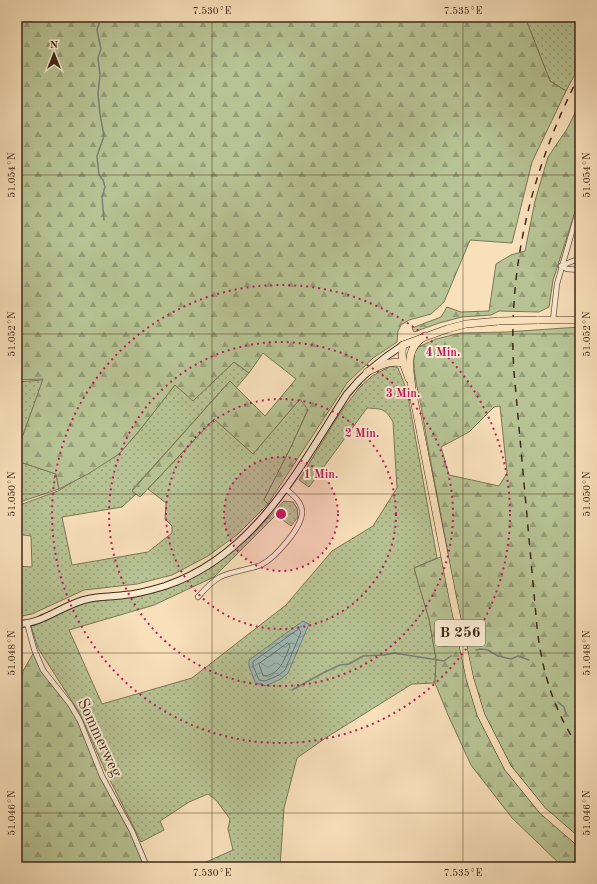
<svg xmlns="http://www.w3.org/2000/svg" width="597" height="884" font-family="'Old Standard TT',serif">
<defs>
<pattern id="green-dots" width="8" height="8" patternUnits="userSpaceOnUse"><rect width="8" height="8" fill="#b7c394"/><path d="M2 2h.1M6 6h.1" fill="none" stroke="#969e78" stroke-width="1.8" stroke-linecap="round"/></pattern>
<pattern id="forest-firs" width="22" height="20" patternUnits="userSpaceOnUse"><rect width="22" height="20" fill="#b7c394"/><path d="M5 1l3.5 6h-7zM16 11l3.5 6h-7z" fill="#969e78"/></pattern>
<pattern id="water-waves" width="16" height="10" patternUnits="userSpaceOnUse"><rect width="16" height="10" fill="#9fbbb7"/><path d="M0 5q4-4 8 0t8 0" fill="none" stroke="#839894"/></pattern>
</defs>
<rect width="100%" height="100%" fill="#f8e0bb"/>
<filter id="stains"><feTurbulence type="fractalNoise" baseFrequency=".005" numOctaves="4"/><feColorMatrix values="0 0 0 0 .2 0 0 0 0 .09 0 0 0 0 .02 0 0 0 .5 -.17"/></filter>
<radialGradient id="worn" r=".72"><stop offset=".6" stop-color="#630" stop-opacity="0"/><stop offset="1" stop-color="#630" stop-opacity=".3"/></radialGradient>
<g fill="url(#green-dots)" stroke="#7b7656">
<path d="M 525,17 L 580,17 L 580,65 L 566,91 L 550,81 Z"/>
<path d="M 234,362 L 249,373 L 236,388 L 230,381 L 132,490 L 136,494 L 122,507 L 62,517 L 72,565 L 148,552 L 172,533 L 172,526 L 165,519 L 166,503 L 148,489 L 215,418 L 253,454 L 300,399 L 308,409 L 290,449 L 264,500 L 268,504 L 238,534 L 208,556 L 172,575 L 137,584 L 84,590 L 32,614 L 17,617 L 17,566 L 32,567 L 31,536 L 17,534 L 17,506 L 58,491 L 119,454 L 139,431 L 175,385 L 193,400 Z"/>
<path d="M 391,366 L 398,368 L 407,391 L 437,558 L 414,568 L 429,619 L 436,659 L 435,683 L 412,684 L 327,737 L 297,758 L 284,808 L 280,867 L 195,867 L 233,850 L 228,829 L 230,819 L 216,800 L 208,794 L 189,802 L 160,821 L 164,830 L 141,842 L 105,770 L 80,714 L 38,648 L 31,626 L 84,603 L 98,600 L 134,597 L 180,584 L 214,565 L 234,550 L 250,537 L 284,501 L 293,502 L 297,508 L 298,517 L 291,526 L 276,515 L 214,577 L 154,605 L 69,630 L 102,704 L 192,678 L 286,605 L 332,551 L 373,526 L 397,488 L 393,422 C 385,408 382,409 367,408 L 309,487 L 299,480 L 340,413 L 360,387 L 372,376 Z"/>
<path d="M 43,380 L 17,452 L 17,382 Z"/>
<path d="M 17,461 L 56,474 L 59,489 L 17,503 Z"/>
</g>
<g fill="url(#forest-firs)" stroke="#7b7656" fill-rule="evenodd">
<path d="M 17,17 L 525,17 L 550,81 L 566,91 L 532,162 L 512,243 L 470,240 L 444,302 L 431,314 L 409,320 L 401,325 L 398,331 L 397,342 L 373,358 L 347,383 L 268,504 L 264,500 L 290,449 L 308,410 L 300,399 L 253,454 L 214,419 L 140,497 L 132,491 L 230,381 L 265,416 L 296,379 L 263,353 L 249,373 L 234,362 L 193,401 L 175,385 L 139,431 L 119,454 L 88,474 L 59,489 L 56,474 L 17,461 L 17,452 L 43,379 L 17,380 Z"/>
<path d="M 580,103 L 580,197 L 553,280 L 549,307 L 539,312 L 499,311 L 491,315 L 462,317 L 439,323 L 414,332 L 412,328 L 441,317 L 447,307 L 461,312 L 489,311 L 496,264 L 511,255 L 525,251 L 535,201 L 548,157 L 567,129 Z"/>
<path d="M 580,327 L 580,867 L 563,867 L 512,818 L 471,765 L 448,715 L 435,683 L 436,659 L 429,619 L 414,568 L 448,554 C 439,504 429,455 421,406 C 418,390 410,362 416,348 L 436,339 L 461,333 L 506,332 ZM 500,406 L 507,473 L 499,486 L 449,475 L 441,447 L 469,432 L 494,407 Z"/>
<path d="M 34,652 L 74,712 L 101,777 L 131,831 L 144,867 L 17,867 L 17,705 L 23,671 Z"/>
</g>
<path fill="url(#water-waves)" stroke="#798178" d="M 303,621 L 309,624 L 288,673 L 281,679 L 265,686 L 258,684 L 255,682 L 249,666 L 249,660 Z"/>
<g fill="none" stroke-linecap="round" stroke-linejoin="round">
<g stroke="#6f7268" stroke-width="1">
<path d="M 299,629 L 301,632 L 285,670 L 279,675 L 265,681 L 259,680 L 253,666 L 253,662 Z"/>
<path d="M 288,643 L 290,646 C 284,660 280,675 263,676 L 259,664 Z"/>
</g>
<g stroke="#798178" stroke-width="1.5">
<path d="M 101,17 L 97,30 L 101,49 L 98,58 L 100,75 L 98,93 L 100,114 L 104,136 L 97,156 L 99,175 L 103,180 L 105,187 L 102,197 L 104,220"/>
<path d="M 476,650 L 481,649 L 488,650 L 498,656 L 511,659 L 518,656 L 529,660"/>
<path d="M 292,690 L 323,673 L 340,665 L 349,664 L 363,656 L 384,655 L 394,653 L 444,661 L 451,656"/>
<path d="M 558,702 L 564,707 L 566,714"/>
</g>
<defs>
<g id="minor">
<path d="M 561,266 L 580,258"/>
<path d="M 561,266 L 567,269 L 580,270"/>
<path d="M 553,320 L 557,284 L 580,204"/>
<path d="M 198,597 C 204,590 211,582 220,577 C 233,571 248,570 261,565 C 275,558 303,527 302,511 C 301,501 293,495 286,489"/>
<path d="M 27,623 L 34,649 L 43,670 L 70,704 L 80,721 L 102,776 L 132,831 L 147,867"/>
</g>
<path id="secondary" d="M 17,624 C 44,624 63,604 88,599 C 100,596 112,597 124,595 C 138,594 152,590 165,586 C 255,556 299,468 347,394 C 363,374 381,359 403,345"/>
<g id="primary">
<path d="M 537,320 L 580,320"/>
<path d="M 425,336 C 404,349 410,368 412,389 L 453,599 L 470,679 L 481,715 L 508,768 L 543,811 L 580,843"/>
<path d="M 403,345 L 447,329 L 466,324 L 499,321"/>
<path d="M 403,345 C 400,357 405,369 409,379"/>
<path d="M 367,372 C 379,366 390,360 403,363"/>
</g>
</defs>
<use href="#minor" stroke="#6d5742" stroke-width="6"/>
<use href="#secondary" stroke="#3f2919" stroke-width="8"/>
<use href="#primary" stroke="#3f2919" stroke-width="8"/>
<use href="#minor" stroke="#faebd3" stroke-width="4.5"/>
<use href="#secondary" stroke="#faebd3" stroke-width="6"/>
<use href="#primary" stroke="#f8e0bb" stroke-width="7"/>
<path stroke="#3f2919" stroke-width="1.5" stroke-dasharray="7 7" stroke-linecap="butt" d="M 580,74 C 532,167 507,267 514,372 L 537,627 C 542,672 554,712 580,749"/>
<defs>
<path id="primary-bridge" d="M 499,321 L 537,320"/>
</defs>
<use href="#primary-bridge" stroke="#3f2919" stroke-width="8" stroke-linecap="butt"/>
<use href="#primary-bridge" stroke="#f8e0bb" stroke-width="7"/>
</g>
<path fill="none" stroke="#3f2919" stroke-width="1" stroke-opacity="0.45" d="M 212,17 L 212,867M 463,17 L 463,867M 17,175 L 580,175M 17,334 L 580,334M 17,494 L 580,494M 17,653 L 580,653M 17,813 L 580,813"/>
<circle cx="281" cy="514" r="57" fill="#c2185b" fill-opacity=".12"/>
<g fill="none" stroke="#c2185b" stroke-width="2" stroke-dasharray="2 4">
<circle cx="281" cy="514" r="57"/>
<circle cx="281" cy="514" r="115"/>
<circle cx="281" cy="514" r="172"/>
<circle cx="281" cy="514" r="229"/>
</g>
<g text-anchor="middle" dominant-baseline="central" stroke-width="4" stroke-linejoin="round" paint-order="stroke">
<rect fill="#faebd3" stroke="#776351" stroke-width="1" x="435" y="620" width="50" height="26" rx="3"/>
<g font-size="15" font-weight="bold" fill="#3f2919">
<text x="460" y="633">B 256</text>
</g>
<g font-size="16" fill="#3f2919" stroke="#faebd3">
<text transform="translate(99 738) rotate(65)">Sommerweg</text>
</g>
</g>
<circle cx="281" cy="514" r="6" fill="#c2185b" stroke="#faebd3" stroke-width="2"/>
<g font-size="12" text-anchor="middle" font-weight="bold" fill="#c2185b" stroke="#faebd3" stroke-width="4" stroke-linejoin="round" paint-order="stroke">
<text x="443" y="356">4 Min.</text>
<text x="403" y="397">3 Min.</text>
<text x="362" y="437">2 Min.</text>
<text x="321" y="478">1 Min.</text>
</g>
<rect width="597" height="884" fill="none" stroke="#f8e0bb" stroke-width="44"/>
<g transform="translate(54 54)" stroke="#faebd3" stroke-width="3" paint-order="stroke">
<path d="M0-3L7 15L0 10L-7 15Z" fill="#3f2919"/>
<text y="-6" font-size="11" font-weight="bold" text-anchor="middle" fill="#3f2919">N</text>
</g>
<rect x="22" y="22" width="553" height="840" fill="none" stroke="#3f2919" stroke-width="1.5"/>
<g font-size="10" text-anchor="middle" fill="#3f2919">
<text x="212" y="14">7.530°E</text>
<text x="463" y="14">7.535°E</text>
<text transform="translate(11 175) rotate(-90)" y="4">51.054°N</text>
<text transform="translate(586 175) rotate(-90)" y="4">51.054°N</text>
<text transform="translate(11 334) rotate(-90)" y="4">51.052°N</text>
<text transform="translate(586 334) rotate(-90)" y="4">51.052°N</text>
<text transform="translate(11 494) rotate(-90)" y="4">51.050°N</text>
<text transform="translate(586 494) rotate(-90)" y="4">51.050°N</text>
<text transform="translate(11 653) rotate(-90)" y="4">51.048°N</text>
<text transform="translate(586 653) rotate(-90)" y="4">51.048°N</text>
<text transform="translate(11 813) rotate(-90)" y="4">51.046°N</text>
<text transform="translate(586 813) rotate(-90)" y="4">51.046°N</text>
<text x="212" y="876">7.530°E</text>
<text x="463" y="876">7.535°E</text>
</g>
<rect width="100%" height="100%" filter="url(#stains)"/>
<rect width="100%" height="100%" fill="url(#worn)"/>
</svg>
